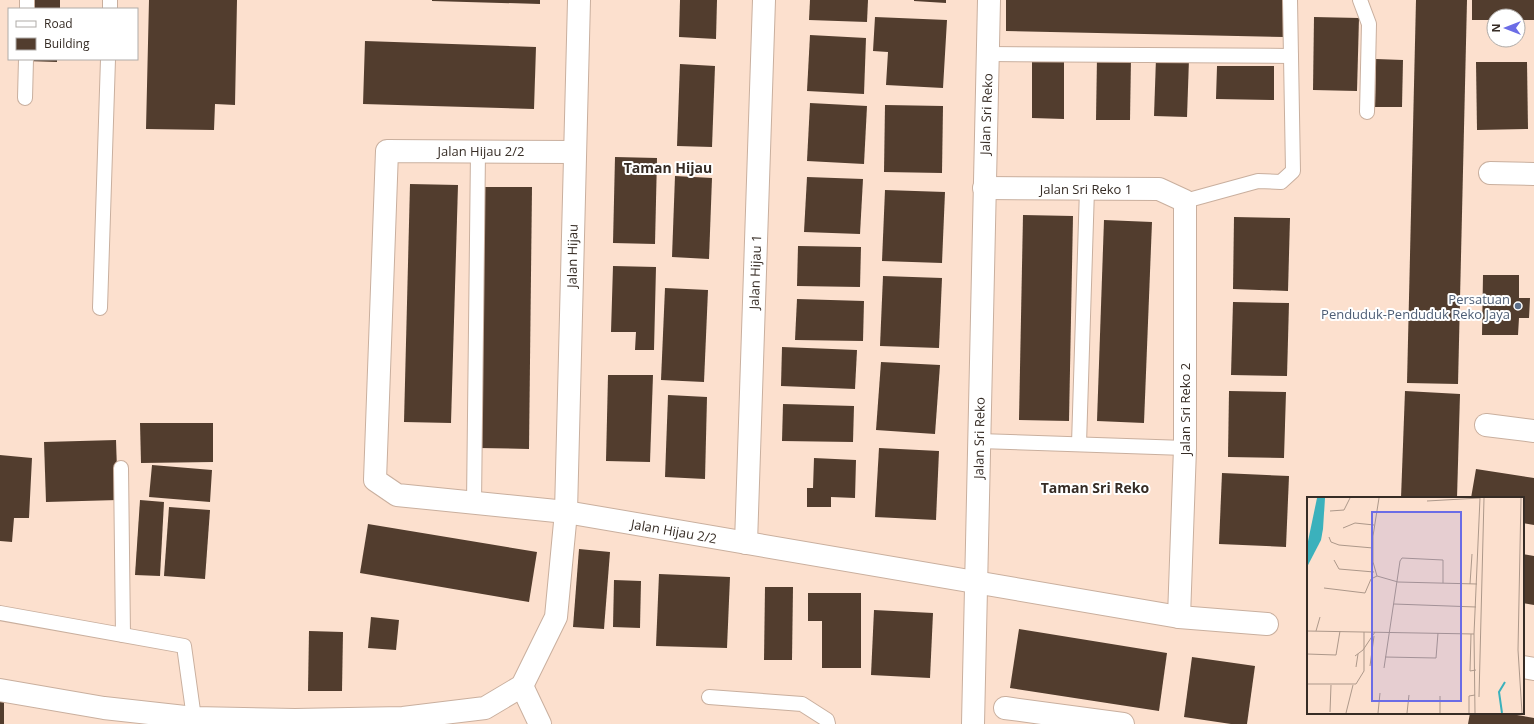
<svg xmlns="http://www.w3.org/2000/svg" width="1534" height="724" font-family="'Open Sans',sans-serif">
<rect width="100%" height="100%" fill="#fce0ce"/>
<g fill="#523d2e">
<rect x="29" y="0" width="31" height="9"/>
<path d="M 149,0 L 237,0 L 235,105 L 215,104 L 214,130 L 146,129 Z"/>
<path d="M 432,0 L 540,0 L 540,4 L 432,1 Z"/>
<path d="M 680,0 L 717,0 L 716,39 L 679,37 Z"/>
<path d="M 810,0 L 868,0 L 867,22 L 809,20 Z"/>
<path d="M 914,0 L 946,0 L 946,3 L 914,1 Z"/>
<path d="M 1006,0 L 1285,0 L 1284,37 L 1006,31 Z"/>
<path d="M 1416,0 L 1467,0 L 1458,384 L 1407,383 Z"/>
<path d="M 1472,0 L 1534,0 L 1534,20 L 1518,20 L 1518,16 L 1494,16 L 1494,20 L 1472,20 Z"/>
<path d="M 875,17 L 947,20 L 943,88 L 886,85 L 888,52 L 873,51 Z"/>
<path d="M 1314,17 L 1359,18 L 1357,91 L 1313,90 Z"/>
<path d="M 810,35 L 866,38 L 864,94 L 807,91 Z"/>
<path d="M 365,41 L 536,47 L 534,109 L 363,104 Z"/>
<path d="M 1097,57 L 1131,58 L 1130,120 L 1096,120 Z"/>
<path d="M 1156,58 L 1189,59 L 1187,117 L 1154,116 Z"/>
<path d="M 26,59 L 57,59 L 57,62 L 26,61 Z"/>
<path d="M 1376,59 L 1403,60 L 1402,107 L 1375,107 Z"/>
<path d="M 1032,62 L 1064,62 L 1064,119 L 1032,118 Z"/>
<path d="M 1476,62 L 1527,62 L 1528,129 L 1477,130 Z"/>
<path d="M 680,64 L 715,66 L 712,147 L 677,146 Z"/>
<path d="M 1217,66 L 1274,66 L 1274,100 L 1216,99 Z"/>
<path d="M 810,103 L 867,106 L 864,164 L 807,161 Z"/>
<path d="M 885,105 L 943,106 L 942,173 L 884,172 Z"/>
<path d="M 615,157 L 657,158 L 655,244 L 613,243 Z"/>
<path d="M 675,176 L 712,178 L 709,259 L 672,257 Z"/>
<path d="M 807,177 L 863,179 L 860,234 L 804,232 Z"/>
<path d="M 410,184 L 458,185 L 451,423 L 404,422 Z"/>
<path d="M 483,187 L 532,187 L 529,449 L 479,448 Z"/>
<path d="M 885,190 L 945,192 L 942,263 L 882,261 Z"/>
<path d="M 1023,215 L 1073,216 L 1069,421 L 1019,420 Z"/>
<path d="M 1234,217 L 1290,218 L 1288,291 L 1233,289 Z"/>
<path d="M 1104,220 L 1152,222 L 1144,423 L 1097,421 Z"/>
<path d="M 798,246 L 861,247 L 860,287 L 797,286 Z"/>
<path d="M 613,266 L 656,267 L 654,350 L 635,350 L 636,332 L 611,332 Z"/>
<path d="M 1483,275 L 1519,275 L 1519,298 L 1530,298 L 1529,318 L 1519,318 L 1518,335 L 1482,335 Z"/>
<path d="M 883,276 L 942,278 L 939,348 L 880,346 Z"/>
<path d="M 665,288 L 708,290 L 704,382 L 661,380 Z"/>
<path d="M 797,299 L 864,301 L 863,341 L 795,340 Z"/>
<path d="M 1233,302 L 1289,303 L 1287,376 L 1231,375 Z"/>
<path d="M 782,347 L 857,350 L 855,389 L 781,386 Z"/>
<path d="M 881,362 L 940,365 L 935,434 L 876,430 Z"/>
<path d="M 608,375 L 653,375 L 650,462 L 606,461 Z"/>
<path d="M 1229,391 L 1286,392 L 1284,458 L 1228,457 Z"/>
<path d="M 1405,391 L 1460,394 L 1457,498 L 1401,498 Z"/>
<path d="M 668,395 L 707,397 L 705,479 L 665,477 Z"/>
<path d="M 783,404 L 854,406 L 853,442 L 782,441 Z"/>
<path d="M 140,423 L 213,423 L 213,462 L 141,463 Z"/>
<path d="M 116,440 L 118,500 L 46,502 L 44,442 Z"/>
<path d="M 879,448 L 939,451 L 936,520 L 875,517 Z"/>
<path d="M 0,455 L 32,458 L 29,518 L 14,518 L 12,542 L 0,541 Z"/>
<path d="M 814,458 L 856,460 L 855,498 L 831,497 L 831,507 L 807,507 L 807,488 L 813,488 Z"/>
<path d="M 152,465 L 212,470 L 210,502 L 149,497 Z"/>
<path d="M 1476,469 L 1534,478 L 1534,525 L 1523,523 L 1523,498 L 1471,498 Z"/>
<path d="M 1222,473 L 1289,476 L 1286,547 L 1219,544 Z"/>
<path d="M 140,500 L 164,502 L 160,576 L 135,575 Z"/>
<path d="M 169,507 L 210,510 L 205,579 L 164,576 Z"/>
<path d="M 368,524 L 537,552 L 529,602 L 360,573 Z"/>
<path d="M 579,549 L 610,552 L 604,629 L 573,627 Z"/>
<path d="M 1523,554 L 1534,556 L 1534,605 L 1523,603 Z"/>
<path d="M 659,574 L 730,577 L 727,648 L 656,646 Z"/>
<path d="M 614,580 L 641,581 L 640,628 L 613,627 Z"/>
<path d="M 765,587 L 793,587 L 792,660 L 764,660 Z"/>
<path d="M 808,593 L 861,593 L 861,668 L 822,668 L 822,621 L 808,621 Z"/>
<path d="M 874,610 L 933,613 L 930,678 L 871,675 Z"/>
<path d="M 371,617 L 399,620 L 396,650 L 368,648 Z"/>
<path d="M 1019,629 L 1167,653 L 1159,711 L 1010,688 Z"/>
<path d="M 309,631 L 343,632 L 342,691 L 308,691 Z"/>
<path d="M 1192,657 L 1255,666 L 1247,724 L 1231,724 L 1184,717 Z"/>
<path d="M 0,696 L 4,697 L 4,724 L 0,724 Z"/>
<path d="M 1470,713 L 1508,713 L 1517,715 L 1534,718 L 1534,724 L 1468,724 Z"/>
</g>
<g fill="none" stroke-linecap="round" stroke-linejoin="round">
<defs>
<g id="service">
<path d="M 1360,0 L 1369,24 L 1367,112"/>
<path d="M 27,9 L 27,0"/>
<path d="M 110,9 L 110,0"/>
<path d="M 988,54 L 1291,56"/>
<path d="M 25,98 L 26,59"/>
<path d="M 1185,201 L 1258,181 L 1281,182 L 1293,171 L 1290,0"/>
<path d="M 100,308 L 108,59"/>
<path d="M 979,441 L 1185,448"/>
<path d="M 1079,444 L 1087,189"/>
<path d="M 121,468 L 123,635"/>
<path d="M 474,504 L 478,151"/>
<path d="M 0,613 L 184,646 L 194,718"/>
<path d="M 709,697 L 802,704 L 827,720 L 828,724"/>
</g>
<g id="minor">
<path d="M 575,152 L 387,151 L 375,480 L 397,495 L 566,512 L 1179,617 L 1267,624"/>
<path d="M 1490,173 L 1534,174"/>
<path d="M 984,188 L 1159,189 L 1185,201 L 1185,448 L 1179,617"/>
<path d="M 1486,425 L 1534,431"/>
<path d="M 746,543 L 764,0"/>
<path d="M 1523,667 L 1534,669"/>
<path d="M 522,686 L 540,724"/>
<path d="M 0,690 L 104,708 L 194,718 L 295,720 L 403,718 L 485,708 L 522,686 L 556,617 L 566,512 L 579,0"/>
<path d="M 1005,708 L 1123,724"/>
<path d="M 973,724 L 989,0"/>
</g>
</defs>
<use href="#service" stroke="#c9af9e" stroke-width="16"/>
<use href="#minor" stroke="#c9af9e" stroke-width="24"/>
<use href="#service" stroke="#fff" stroke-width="14"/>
<use href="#minor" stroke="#fff" stroke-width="22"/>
</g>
<circle fill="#5c6f8a" stroke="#fff" stroke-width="1.5" cx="1518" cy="306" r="4"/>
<g text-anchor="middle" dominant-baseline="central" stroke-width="4" stroke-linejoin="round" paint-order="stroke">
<g font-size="13" fill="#362c25" stroke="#fff">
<text transform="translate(986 114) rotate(-88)">Jalan Sri Reko</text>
<text x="481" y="151">Jalan Hijau 2/2</text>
<text x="1086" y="189">Jalan Sri Reko 1</text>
<text transform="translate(572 256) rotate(-89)">Jalan Hijau</text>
<text transform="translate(755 272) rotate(-88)">Jalan Hijau 1</text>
<text transform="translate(1185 409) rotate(-90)">Jalan Sri Reko 2</text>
<text transform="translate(979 438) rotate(-89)">Jalan Sri Reko</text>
<text transform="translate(674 531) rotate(10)">Jalan Hijau 2/2</text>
</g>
<g font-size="13" fill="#4e5e75" stroke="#fff" text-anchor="end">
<text x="1510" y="299">Persatuan<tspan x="1510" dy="15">Penduduk-Penduduk Reko Jaya</tspan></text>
</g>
<g font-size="14" font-weight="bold" fill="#362c25" stroke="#fff">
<text x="668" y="167">Taman Hijau</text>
<text x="1095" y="487">Taman Sri Reko</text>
</g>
</g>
<g transform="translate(1307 497)">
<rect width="217" height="217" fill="#fce0ce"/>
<path d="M 10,1 L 18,1 L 16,32 L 14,43 L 0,70 L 0,49 Z" fill="#3bb1bc"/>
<path fill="none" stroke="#3bb1bc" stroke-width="2" d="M 195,216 L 192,195 L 198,185"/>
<path fill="none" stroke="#ad988a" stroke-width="1" d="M 72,1 L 66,39 L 66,65 L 70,79 L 91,85 L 170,87M 214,1 L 211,153 L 215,216M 120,4 L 173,1M 23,14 L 37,13 L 43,1M 36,31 L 48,26 L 67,28M 22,40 L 24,45 L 32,48 L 66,51M 27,63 L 32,72 L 67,75M 163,87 L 165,57M 17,91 L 58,96 L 64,82 L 70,79M 87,107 L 169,110M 0,134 L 167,137M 9,134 L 13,120M 164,137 L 163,174 L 169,173M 0,157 L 29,158 L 33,134M 48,159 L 56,153 L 68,135M 78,160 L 129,161 L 131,136M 63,169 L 67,139M 49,170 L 51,157M 77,171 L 93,64 L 95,61 L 136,63 L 136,86M 0,187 L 49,187 L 57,174 L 57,135M 172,200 L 177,1M 23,215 L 24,188M 39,216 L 46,188M 71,216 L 73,196M 100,216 L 102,198M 133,216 L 133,199M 162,216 L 162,199 L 168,198M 168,216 L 167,137 L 173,1"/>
<path fill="#6b6ce6" fill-opacity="0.15" stroke="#6b6ce6" stroke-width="2" d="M 65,15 L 154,15 L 154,204 L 65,204 Z"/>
<rect width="217" height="217" fill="none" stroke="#362c25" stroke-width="2"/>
</g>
<rect x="8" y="8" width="130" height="52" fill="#ffffff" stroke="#afaba8"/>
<rect x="16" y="21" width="20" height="6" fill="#ffffff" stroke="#afaba8"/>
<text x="44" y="28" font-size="12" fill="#362c25">Road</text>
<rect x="16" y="38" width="20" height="12" fill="#523d2e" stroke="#afaba8"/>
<text x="44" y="48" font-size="12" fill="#362c25">Building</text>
<g transform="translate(1506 28) rotate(270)"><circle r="19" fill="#ffffff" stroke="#afaba8"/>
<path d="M0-3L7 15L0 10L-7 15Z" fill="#6b6ce6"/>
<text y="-6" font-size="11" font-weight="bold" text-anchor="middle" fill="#362c25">N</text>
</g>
</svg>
